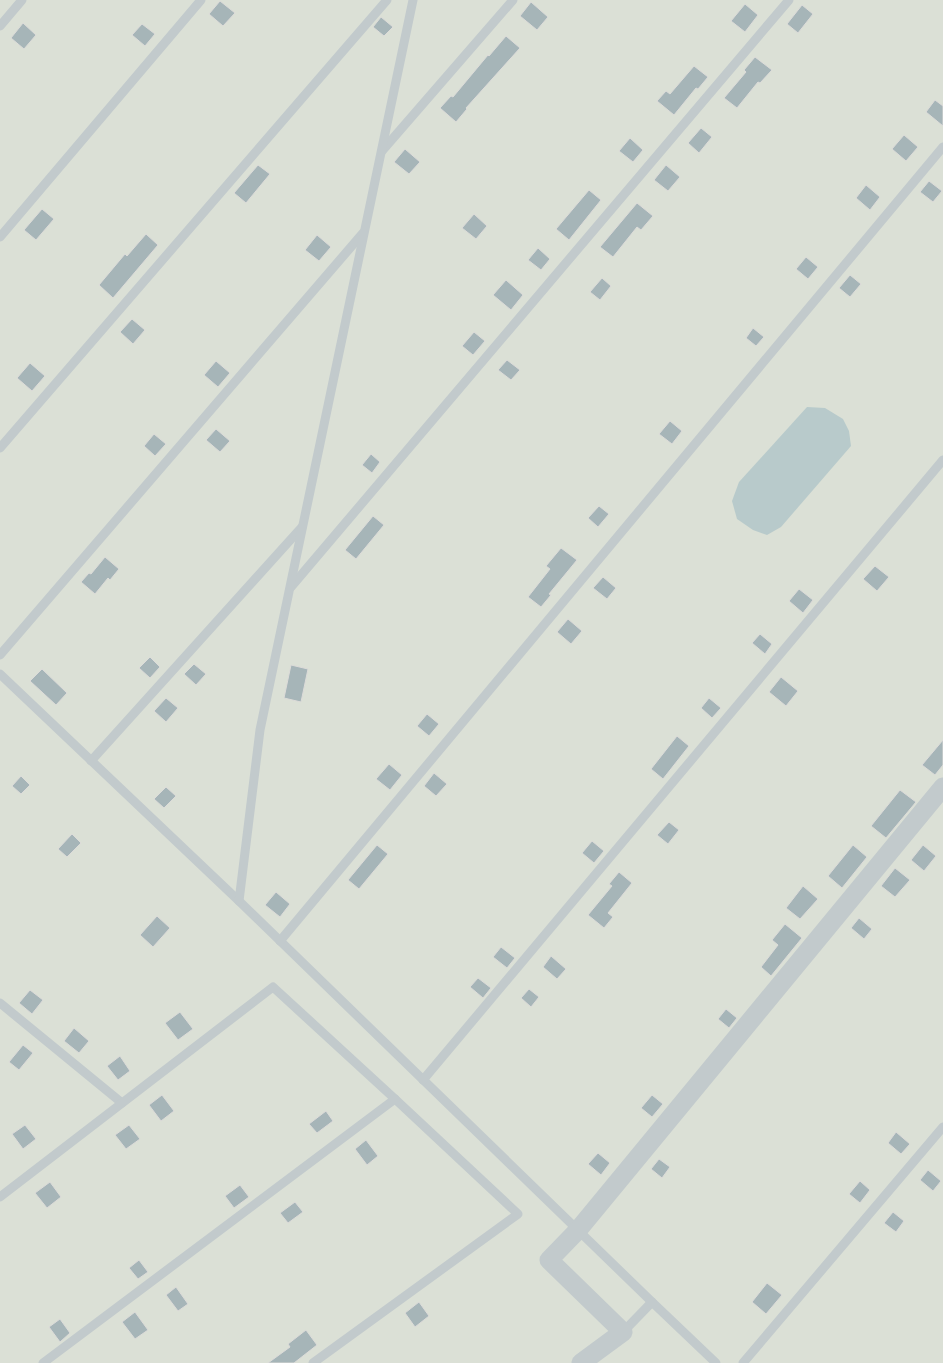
<svg xmlns="http://www.w3.org/2000/svg" width="943" height="1363" font-family="Rubik,sans-serif">
<rect width="100%" height="100%" fill="#faf9f7"/>
<rect fill="#dbe0d6" x="0" y="0" width="943" height="1363"/>
<path fill="#b8cacb" d="M 807,407 L 825,408 L 843,419 L 849,431 L 851,446 L 781,527 L 767,535 L 753,530 L 737,519 L 732,501 L 739,482 Z"/>
<g fill="#a6b5b8" stroke="#dcdbd9">
<path d="M 220,1 L 235,13 L 223,26 L 209,14 Z"/>
<path d="M 531,2 L 548,17 L 537,30 L 520,16 Z"/>
<path d="M 745,4 L 758,15 L 745,32 L 731,21 Z"/>
<path d="M 802,5 L 813,14 L 798,33 L 787,24 Z"/>
<path d="M 381,17 L 393,27 L 384,36 L 373,27 Z"/>
<path d="M 23,23 L 36,35 L 24,49 L 11,38 Z"/>
<path d="M 142,24 L 155,34 L 145,46 L 132,35 Z"/>
<path d="M 506,36 L 520,48 L 466,108 L 467,109 L 456,122 L 440,108 L 451,96 L 453,97 L 488,55 L 489,56 Z"/>
<path d="M 755,57 L 772,70 L 760,83 L 758,82 L 737,108 L 724,98 L 746,72 L 744,70 Z"/>
<path d="M 694,66 L 708,77 L 698,89 L 696,88 L 674,115 L 657,101 L 666,91 L 670,94 Z"/>
<path d="M 935,100 L 943,106 L 943,126 L 926,112 Z"/>
<path d="M 701,128 L 712,137 L 699,153 L 688,143 Z"/>
<path d="M 904,135 L 918,147 L 906,161 L 892,149 Z"/>
<path d="M 630,138 L 643,150 L 633,162 L 619,151 Z"/>
<path d="M 405,149 L 420,162 L 409,174 L 394,162 Z"/>
<path d="M 258,165 L 270,174 L 246,203 L 234,193 Z"/>
<path d="M 666,165 L 680,177 L 668,191 L 654,180 Z"/>
<path d="M 929,181 L 942,191 L 933,202 L 920,192 Z"/>
<path d="M 866,185 L 880,197 L 870,210 L 856,198 Z"/>
<path d="M 589,190 L 601,200 L 569,240 L 556,229 Z"/>
<path d="M 637,203 L 653,216 L 641,230 L 637,227 L 613,257 L 600,247 Z"/>
<path d="M 42,209 L 54,219 L 36,240 L 24,230 Z"/>
<path d="M 474,214 L 487,226 L 476,239 L 462,228 Z"/>
<path d="M 146,234 L 158,245 L 113,298 L 99,285 L 125,254 L 127,256 Z"/>
<path d="M 317,235 L 331,247 L 319,261 L 305,250 Z"/>
<path d="M 538,248 L 550,259 L 541,270 L 528,260 Z"/>
<path d="M 806,257 L 818,267 L 808,279 L 796,269 Z"/>
<path d="M 850,275 L 861,284 L 850,297 L 839,288 Z"/>
<path d="M 602,278 L 611,286 L 600,300 L 590,292 Z"/>
<path d="M 506,280 L 523,295 L 511,310 L 493,295 Z"/>
<path d="M 132,319 L 145,330 L 133,344 L 120,332 Z"/>
<path d="M 753,328 L 764,337 L 756,346 L 746,338 Z"/>
<path d="M 474,332 L 485,341 L 473,355 L 462,346 Z"/>
<path d="M 507,360 L 520,370 L 511,380 L 498,370 Z"/>
<path d="M 216,361 L 230,373 L 218,387 L 204,375 Z"/>
<path d="M 30,363 L 45,376 L 32,391 L 17,378 Z"/>
<path d="M 670,421 L 682,431 L 672,444 L 659,434 Z"/>
<path d="M 216,429 L 230,441 L 220,452 L 206,440 Z"/>
<path d="M 154,434 L 166,444 L 155,456 L 144,446 Z"/>
<path d="M 371,454 L 380,462 L 372,473 L 362,465 Z"/>
<path d="M 599,506 L 609,514 L 598,527 L 588,518 Z"/>
<path d="M 373,516 L 384,525 L 356,559 L 345,550 Z"/>
<path d="M 561,548 L 577,560 L 549,594 L 551,595 L 541,607 L 528,597 L 550,569 L 546,566 Z"/>
<path d="M 105,557 L 119,569 L 110,580 L 108,578 L 95,594 L 81,582 L 89,573 L 91,574 Z"/>
<path d="M 875,566 L 889,577 L 877,591 L 863,579 Z"/>
<path d="M 603,577 L 616,588 L 607,599 L 593,588 Z"/>
<path d="M 799,589 L 813,600 L 803,613 L 789,601 Z"/>
<path d="M 568,619 L 582,631 L 571,644 L 557,632 Z"/>
<path d="M 760,634 L 772,644 L 765,654 L 752,643 Z"/>
<path d="M 150,657 L 160,667 L 150,678 L 139,668 Z"/>
<path d="M 194,664 L 206,674 L 196,685 L 184,674 Z"/>
<path d="M 291,665 L 308,669 L 301,702 L 284,698 Z"/>
<path d="M 42,669 L 67,693 L 56,705 L 30,681 Z"/>
<path d="M 781,677 L 798,691 L 786,706 L 769,692 Z"/>
<path d="M 166,698 L 178,708 L 166,722 L 154,711 Z"/>
<path d="M 709,698 L 721,708 L 712,718 L 701,708 Z"/>
<path d="M 427,714 L 439,724 L 429,736 L 417,726 Z"/>
<path d="M 677,736 L 689,746 L 663,779 L 651,769 Z"/>
<path d="M 943,740 L 943,765 L 935,775 L 922,765 Z"/>
<path d="M 389,764 L 402,775 L 390,790 L 376,779 Z"/>
<path d="M 434,773 L 447,784 L 436,796 L 424,786 Z"/>
<path d="M 21,776 L 30,785 L 21,794 L 12,786 Z"/>
<path d="M 166,787 L 176,796 L 164,808 L 154,799 Z"/>
<path d="M 900,790 L 916,802 L 886,838 L 871,826 Z"/>
<path d="M 669,822 L 679,830 L 668,844 L 657,835 Z"/>
<path d="M 72,834 L 81,843 L 67,857 L 58,849 Z"/>
<path d="M 592,841 L 604,851 L 594,863 L 582,853 Z"/>
<path d="M 377,845 L 388,854 L 359,889 L 348,880 Z"/>
<path d="M 853,845 L 867,857 L 842,888 L 828,876 Z"/>
<path d="M 923,845 L 936,856 L 924,871 L 911,860 Z"/>
<path d="M 895,868 L 910,880 L 895,897 L 881,886 Z"/>
<path d="M 619,872 L 632,883 L 608,913 L 613,917 L 604,928 L 588,915 L 612,886 L 609,884 Z"/>
<path d="M 803,886 L 818,899 L 800,919 L 786,908 Z"/>
<path d="M 276,892 L 290,904 L 280,917 L 265,905 Z"/>
<path d="M 157,916 L 170,928 L 153,947 L 140,935 Z"/>
<path d="M 859,918 L 872,929 L 864,939 L 851,928 Z"/>
<path d="M 785,924 L 802,938 L 771,976 L 761,967 L 778,945 L 772,940 Z"/>
<path d="M 501,947 L 515,958 L 507,968 L 493,957 Z"/>
<path d="M 551,956 L 566,969 L 557,979 L 543,967 Z"/>
<path d="M 478,978 L 491,988 L 483,998 L 470,987 Z"/>
<path d="M 529,989 L 539,997 L 531,1007 L 521,998 Z"/>
<path d="M 30,990 L 43,1000 L 32,1014 L 19,1003 Z"/>
<path d="M 726,1009 L 737,1018 L 729,1028 L 718,1019 Z"/>
<path d="M 180,1012 L 193,1029 L 178,1040 L 165,1023 Z"/>
<path d="M 74,1028 L 89,1041 L 79,1053 L 64,1041 Z"/>
<path d="M 23,1045 L 33,1053 L 19,1070 L 9,1062 Z"/>
<path d="M 120,1056 L 130,1071 L 118,1080 L 107,1066 Z"/>
<path d="M 162,1095 L 174,1111 L 161,1121 L 149,1105 Z"/>
<path d="M 652,1095 L 663,1104 L 652,1117 L 641,1108 Z"/>
<path d="M 326,1111 L 333,1121 L 317,1133 L 309,1124 Z"/>
<path d="M 25,1125 L 36,1139 L 23,1149 L 12,1134 Z"/>
<path d="M 129,1125 L 140,1139 L 126,1149 L 115,1135 Z"/>
<path d="M 896,1132 L 910,1144 L 901,1154 L 888,1143 Z"/>
<path d="M 366,1140 L 378,1156 L 367,1165 L 355,1149 Z"/>
<path d="M 598,1153 L 610,1163 L 601,1175 L 588,1164 Z"/>
<path d="M 659,1159 L 670,1167 L 662,1178 L 651,1169 Z"/>
<path d="M 928,1170 L 941,1181 L 933,1191 L 920,1180 Z"/>
<path d="M 860,1181 L 870,1190 L 860,1203 L 849,1194 Z"/>
<path d="M 50,1182 L 61,1197 L 47,1208 L 35,1193 Z"/>
<path d="M 240,1185 L 249,1197 L 234,1208 L 225,1196 Z"/>
<path d="M 295,1202 L 303,1212 L 288,1223 L 280,1213 Z"/>
<path d="M 893,1212 L 904,1221 L 896,1232 L 884,1223 Z"/>
<path d="M 139,1260 L 148,1272 L 138,1279 L 129,1268 Z"/>
<path d="M 767,1283 L 782,1295 L 766,1314 L 752,1302 Z"/>
<path d="M 176,1287 L 188,1304 L 178,1311 L 166,1295 Z"/>
<path d="M 419,1302 L 429,1316 L 415,1327 L 405,1313 Z"/>
<path d="M 135,1312 L 148,1330 L 135,1339 L 122,1322 Z"/>
<path d="M 60,1319 L 70,1333 L 60,1342 L 49,1327 Z"/>
<path d="M 306,1330 L 317,1345 L 294,1363 L 268,1363 L 290,1347 L 288,1344 Z"/>
</g>
<g fill="none" stroke-linecap="round" stroke-linejoin="round">
<g stroke="#c2cacc" stroke-width="9">
<path d="M 0,26 L 22,0"/>
<path d="M 382,151 L 513,0"/>
<path d="M 0,237 L 201,0"/>
<path d="M 0,448 L 387,0"/>
<path d="M 291,587 L 789,0"/>
<path d="M 0,655 L 363,233"/>
<path d="M 0,674 L 239,901 L 652,1302 L 716,1363"/>
<path d="M 91,761 L 302,527"/>
<path d="M 239,901 L 260,730 L 413,0"/>
<path d="M 280,941 L 943,147"/>
<path d="M 0,1003 L 122,1103"/>
<path d="M 423,1080 L 943,460"/>
<path d="M 0,1197 L 273,987 L 395,1099 L 518,1214 L 313,1363"/>
<path d="M 623,1332 L 652,1302"/>
<path d="M 43,1363 L 395,1099"/>
<path d="M 743,1363 L 943,1127"/>
</g>
<path stroke="#c2cacc" stroke-width="19" d="M 581,1363 L 623,1332 L 549,1260 L 578,1230 L 943,787"/>
</g>
</svg>
